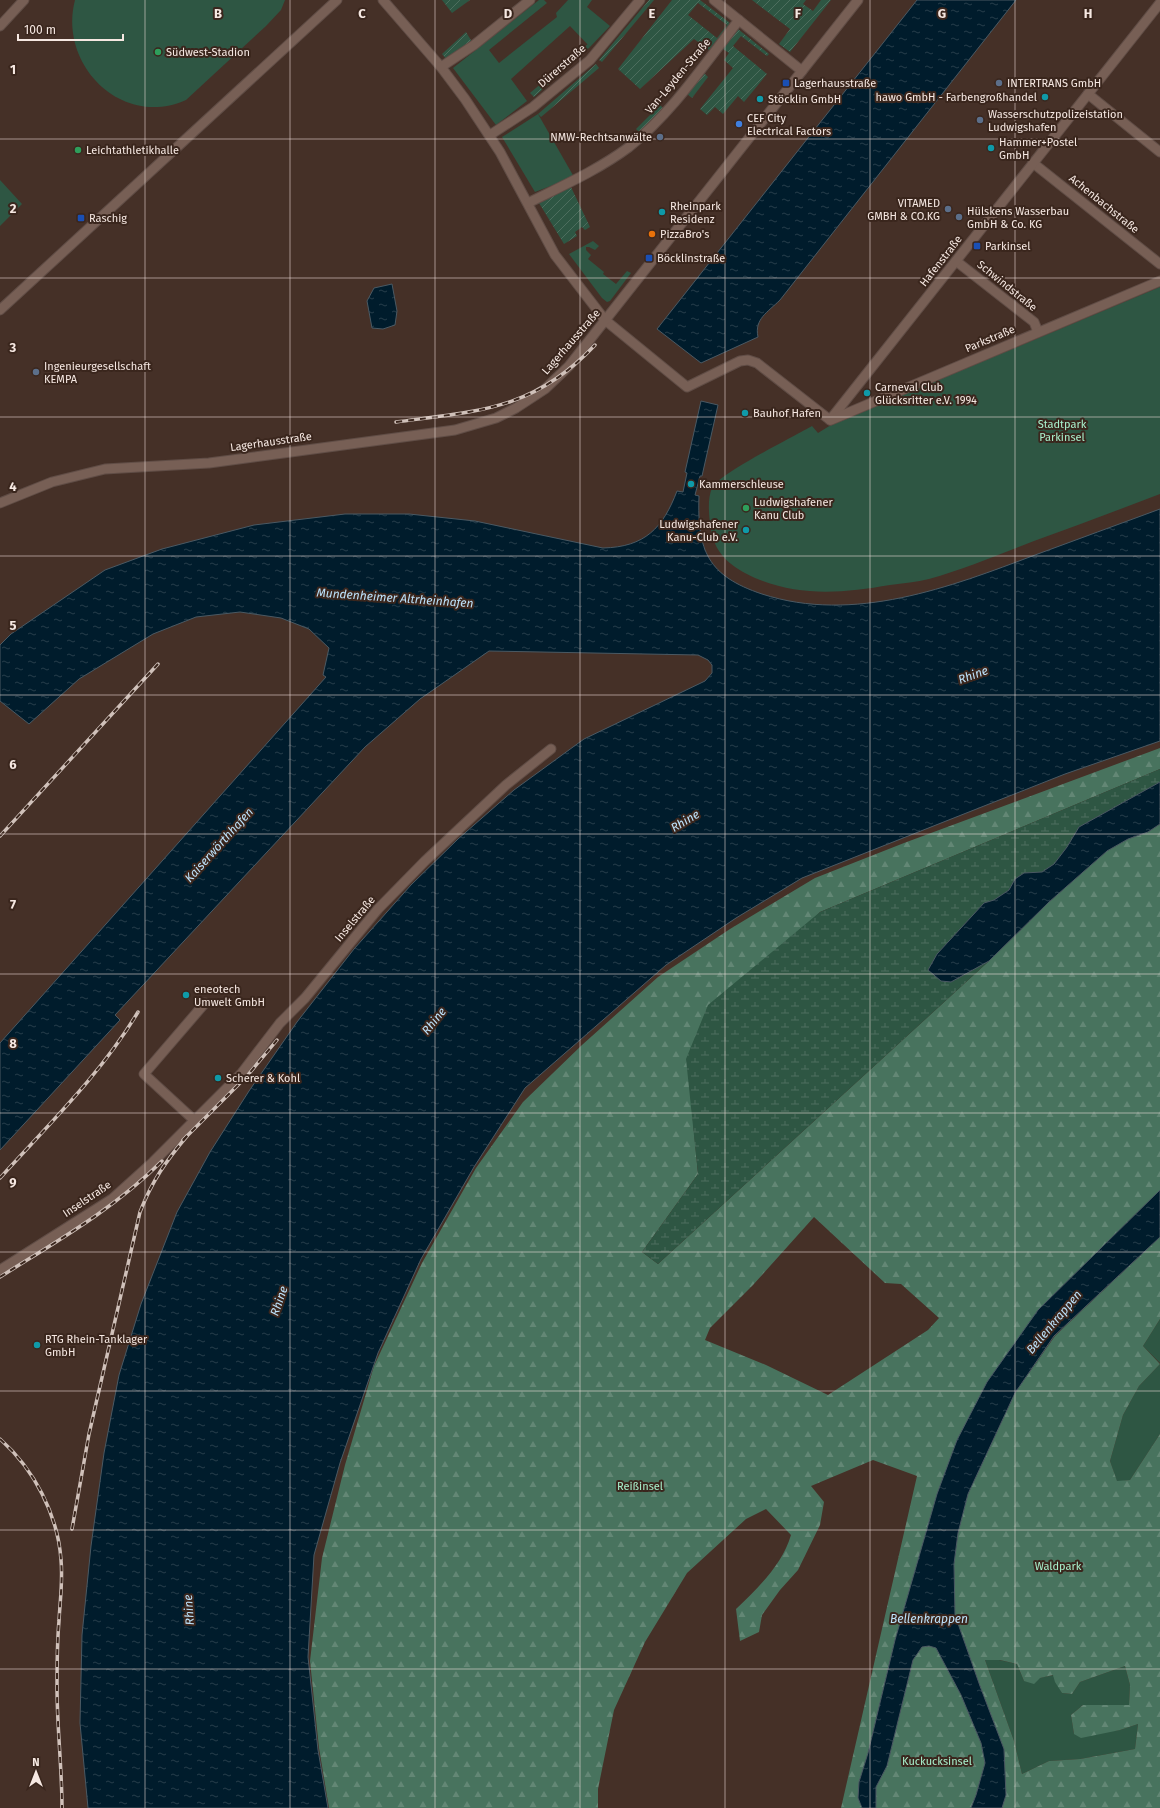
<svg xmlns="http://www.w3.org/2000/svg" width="1160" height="1808" font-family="'Fira Sans',sans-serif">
<defs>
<pattern id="forest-firs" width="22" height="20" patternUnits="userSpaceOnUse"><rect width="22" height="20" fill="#48735e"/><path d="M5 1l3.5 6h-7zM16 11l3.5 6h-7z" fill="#638775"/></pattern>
<pattern id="wetland-marsh" width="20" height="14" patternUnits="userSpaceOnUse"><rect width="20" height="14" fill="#2e5643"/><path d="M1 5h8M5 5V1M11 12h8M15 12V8" fill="none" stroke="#4d6e5e"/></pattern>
<pattern id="garden-furrows" width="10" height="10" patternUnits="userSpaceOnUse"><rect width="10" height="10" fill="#2e5643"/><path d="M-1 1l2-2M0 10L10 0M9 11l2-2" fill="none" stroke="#4d6e5e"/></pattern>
<pattern id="water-ripples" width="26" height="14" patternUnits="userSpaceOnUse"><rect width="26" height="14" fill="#001c2c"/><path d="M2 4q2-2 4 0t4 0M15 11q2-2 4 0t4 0" fill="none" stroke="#263d4a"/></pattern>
</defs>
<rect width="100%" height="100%" fill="#453027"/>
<g fill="#2e5643">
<path d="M 75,0 L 285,0 L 281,10 L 266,26 L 186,100 C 121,129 58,64 75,0 Z"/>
<path d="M 539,0 L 544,0 L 547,3 L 489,50 L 499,63 L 557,17 L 556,13 L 568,0 L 592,0 L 587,7 L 610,26 L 590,47 L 570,26 L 511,79 L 527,101 L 496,125 L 453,68 Z"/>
<path d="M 538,114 L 574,177 L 535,192 L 502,137 Z"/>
<path d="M 0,180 L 22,204 L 0,226 Z"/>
<path d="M 593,241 L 599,246 L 595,250 L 589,247 L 586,247 L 586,250 L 591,255 L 588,259 L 604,272 L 603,274 L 616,284 L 627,271 L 631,273 L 610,301 L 607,302 L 602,298 L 569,254 Z"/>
<path d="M 1160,287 L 1160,494 C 1118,510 1076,526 1034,541 C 1000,554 965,569 929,579 C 917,582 903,583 890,585 C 843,593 800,597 755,578 C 733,568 715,555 711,530 C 709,518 707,499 712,488 C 718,474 795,436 812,426 L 818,433 L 831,425 Z"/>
<path d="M 1160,1319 L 1160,1363 L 1143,1346 Z"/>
<path d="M 1160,1364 L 1160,1434 L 1130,1480 L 1117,1482 L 1110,1461 L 1123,1415 L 1139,1386 Z"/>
<path d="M 985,1660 L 999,1660 L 1017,1664 L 1024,1681 L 1054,1675 L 1062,1693 L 1072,1694 L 1080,1682 L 1125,1666 L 1130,1685 L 1129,1705 L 1083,1705 L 1071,1715 L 1074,1734 L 1120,1730 L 1138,1724 L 1135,1749 L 1080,1759 L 1049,1761 L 1022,1774 L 1014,1741 Z"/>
</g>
<g fill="url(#forest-firs)" fill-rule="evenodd">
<path d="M 1160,748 L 1160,769 L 820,912 L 687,1059 L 698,1174 L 642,1252 L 658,1264 L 989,961 L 1049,902 L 1107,851 L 1128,839 L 1148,832 L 1160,824 L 1160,1190 L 1038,1310 L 913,1579 L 895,1640 L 868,1753 L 859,1782 L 858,1798 L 862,1808 L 841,1808 L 917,1476 L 873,1460 L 811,1486 L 824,1502 L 820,1525 L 798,1570 L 780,1590 L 762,1615 L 759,1632 L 740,1641 L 736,1609 C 758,1588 782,1565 791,1535 L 766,1509 L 746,1519 L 687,1573 L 645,1642 L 614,1710 L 598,1789 L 598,1808 L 329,1808 L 319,1748 L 310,1661 L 322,1558 L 345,1465 L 374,1366 L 422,1263 L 476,1168 L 523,1102 L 582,1045 L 658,977 L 730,929 L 815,878 L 904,843 ZM 814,1217 L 885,1283 L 901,1284 L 939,1318 L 928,1330 L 828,1395 L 766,1365 L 705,1340 L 710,1328 L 753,1285 Z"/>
<path d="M 1160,1237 L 1160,1319 L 1143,1346 L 1160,1364 L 1139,1386 L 1123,1415 L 1110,1461 L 1117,1481 L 1130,1480 L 1160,1434 L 1160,1808 L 1002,1808 L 1006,1795 L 1004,1749 L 980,1686 L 955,1615 L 954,1564 L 958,1533 L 968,1494 L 1015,1393 L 1055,1336 ZM 985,1660 L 1000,1660 L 1017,1664 L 1024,1681 L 1034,1684 L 1040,1678 L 1053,1675 L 1055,1682 L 1062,1693 L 1072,1694 L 1080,1682 L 1125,1666 L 1130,1685 L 1129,1705 L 1083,1705 L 1071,1715 L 1074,1734 L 1081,1738 L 1120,1730 L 1138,1724 L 1135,1749 L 1080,1759 L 1049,1761 L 1022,1774 L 1014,1741 Z"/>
<path d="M 929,1646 L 936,1648 L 961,1695 L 981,1743 L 985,1763 L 976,1795 L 971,1808 L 876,1808 L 876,1787 L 887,1766 L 913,1660 L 922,1647 Z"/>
</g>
<path fill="url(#wetland-marsh)" d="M 1160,769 L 1160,782 L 1079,827 L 1067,847 L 1054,864 L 1042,872 L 1024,873 L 1015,879 L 1009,890 L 994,900 L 984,903 L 937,954 L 928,970 L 951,982 L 989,961 L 658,1264 L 642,1252 L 698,1174 L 686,1059 L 708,1005 L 820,912 Z"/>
<g fill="url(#garden-furrows)" fill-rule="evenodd">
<path d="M 442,0 L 470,0 L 452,13 Z"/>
<path d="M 649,0 L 654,0 L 602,62 L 599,60 Z"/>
<path d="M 672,0 L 700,0 L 730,23 L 709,50 L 694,39 L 640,89 L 618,69 ZM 698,3 L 727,25 L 717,38 L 688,15 Z"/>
<path d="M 752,0 L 806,0 L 803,4 L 813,11 L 821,0 L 831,0 L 790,52 L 779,44 L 790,29 Z"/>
<path d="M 738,29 L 769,54 L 767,56 L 741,36 L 733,46 L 767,74 L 744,102 L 738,96 L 723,114 L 715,107 L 707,115 L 700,109 L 733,68 L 724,60 L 729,53 L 723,49 Z"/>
<path d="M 466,32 L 472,42 L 446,59 L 442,54 Z"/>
<path d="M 588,44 L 590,47 L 534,97 L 530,93 Z"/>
<path d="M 596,64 L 599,68 L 541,117 L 538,114 Z"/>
<path d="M 704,73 L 708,77 L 692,98 L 687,94 Z"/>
<path d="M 660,105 L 663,108 L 639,132 L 636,129 Z"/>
<path d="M 570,185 L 590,227 L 585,230 L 582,227 L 575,232 L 577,236 L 564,244 L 539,203 Z"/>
</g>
<g fill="url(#water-ripples)" stroke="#4a5963">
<path d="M 917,0 L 1016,0 L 780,300 C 768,312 754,319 758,337 L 701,363 L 657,329 Z"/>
<path d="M 392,284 L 397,311 L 395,325 L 383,329 L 372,328 L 367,301 L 374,288 Z"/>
<path d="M 701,401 L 718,405 L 702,476 L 700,476 L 695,495 L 699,496 C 697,551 708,576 762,594 C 854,624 950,587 1035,555 C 1077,540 1118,524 1160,509 L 1160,741 L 1065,774 L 802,878 L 736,918 L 666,965 L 525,1088 L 474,1167 L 421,1259 L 378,1353 L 340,1463 L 314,1555 L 308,1657 L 318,1750 L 328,1808 L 88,1808 L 80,1723 L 82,1635 L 91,1546 L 104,1453 L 119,1375 L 141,1304 L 177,1212 L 210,1152 L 249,1091 L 297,1022 L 354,949 L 411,885 L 458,839 L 514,790 L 584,739 L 705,681 L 712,673 L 712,665 L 708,660 L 698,655 L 489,651 L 420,699 L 365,747 L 115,1015 L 120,1020 L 0,1150 L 0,1043 L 326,677 L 323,675 L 329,648 L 309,629 L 281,618 L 240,612 L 196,617 L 153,634 L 79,679 L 29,724 L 0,701 L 0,645 L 11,634 L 105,570 L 162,549 L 254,525 L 345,514 L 409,514 L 475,521 L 603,548 C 645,547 663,528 677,491 L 683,492 L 687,473 L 685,472 Z"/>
<path d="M 1160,782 L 1160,824 L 1148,832 L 1128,839 L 1107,851 L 1049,902 L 989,961 L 951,982 L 941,981 L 928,970 L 937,954 L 984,903 L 994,900 L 1009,890 L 1015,879 L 1024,873 L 1042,872 L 1054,864 L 1067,847 L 1079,827 Z"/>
<path d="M 1160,1190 L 1160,1237 L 1054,1336 L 1015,1393 L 968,1494 L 958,1533 L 954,1564 L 955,1615 L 980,1686 L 1004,1749 L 1006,1795 L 1002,1808 L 971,1808 L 976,1795 L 985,1763 L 981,1743 L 961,1695 L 936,1648 L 929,1646 L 922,1647 L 913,1660 L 887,1766 L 876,1787 L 876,1808 L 862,1808 L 858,1798 L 859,1782 L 868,1753 L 895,1640 L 937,1494 L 957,1440 L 987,1382 L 1038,1310 Z"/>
</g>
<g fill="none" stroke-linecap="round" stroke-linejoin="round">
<defs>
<g id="minor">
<path d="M 383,0 L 441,67 L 465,99 L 500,152 L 555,255 L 605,320 L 687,387 L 740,361 L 748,360 L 757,363 L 830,420"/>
<path d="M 714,0 L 802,71"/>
<path d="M 0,26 L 24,0"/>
<path d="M 441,67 L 474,45 L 530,0"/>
<path d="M 1088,94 L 1160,152"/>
<path d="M 490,135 L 533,107 L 590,60 L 640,0"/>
<path d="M 1033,163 L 1160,264"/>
<path d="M 528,203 C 562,186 598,170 629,147 C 673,112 705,63 739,20"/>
<path d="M 956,261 L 1034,322 L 1038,332"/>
<path d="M 0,310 L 337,0"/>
<path d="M 830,420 L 1160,3"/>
<path d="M 831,420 L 1160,281"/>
<path d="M 0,503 L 52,482 L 105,469 L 209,463 L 455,430 L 496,418 L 516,408 L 545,389 L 569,366 L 858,0"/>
<path d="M 194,1120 L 144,1074 L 205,1003"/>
<path d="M 0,1270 L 112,1199 L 153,1162 L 241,1074 L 280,1023 L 305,998 L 378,909 L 425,861 L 506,785 L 551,749"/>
</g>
</defs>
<use href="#minor" stroke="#604d46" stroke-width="11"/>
<use href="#minor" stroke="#775f55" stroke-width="9"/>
<defs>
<g id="rail">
<path d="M 396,422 C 479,411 534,410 595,345"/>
<path d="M 0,836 L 158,664"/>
<path d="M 183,1140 L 247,1076 L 277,1040"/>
<path d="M 0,1178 C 48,1125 101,1074 138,1012"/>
<path d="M 0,1277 C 57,1241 114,1209 162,1161"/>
<path d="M 0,1439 C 34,1469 58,1515 61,1560 C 63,1580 60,1601 59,1621 C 57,1643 57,1665 57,1687 C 57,1728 62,1768 62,1808"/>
<path d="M 72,1529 L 89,1434 L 140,1212 C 152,1181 166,1161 187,1136"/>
</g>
</defs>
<use href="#rail" stroke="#d0c1ba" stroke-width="3.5"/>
<use href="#rail" stroke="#3a261d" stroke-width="2" stroke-dasharray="6" stroke-linecap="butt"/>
</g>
<path fill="none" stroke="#f6e8e2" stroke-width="1" stroke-opacity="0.55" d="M 145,0 L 145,1808M 290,0 L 290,1808M 435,0 L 435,1808M 580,0 L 580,1808M 725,0 L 725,1808M 870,0 L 870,1808M 1015,0 L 1015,1808M 0,139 L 1160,139M 0,278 L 1160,278M 0,417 L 1160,417M 0,556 L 1160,556M 0,695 L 1160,695M 0,834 L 1160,834M 0,974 L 1160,974M 0,1113 L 1160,1113M 0,1252 L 1160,1252M 0,1391 L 1160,1391M 0,1530 L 1160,1530M 0,1669 L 1160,1669"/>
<g fill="#2e9e5b" stroke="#3a261d" stroke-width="1.5">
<circle cx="158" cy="52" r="4"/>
<circle cx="78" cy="150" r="4"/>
<circle cx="746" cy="508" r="4"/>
</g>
<g fill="#1a4fb4" stroke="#3a261d" stroke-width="1.5">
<rect x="782" y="79" width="8" height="8" rx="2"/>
<rect x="77" y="214" width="8" height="8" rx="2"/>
<rect x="973" y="242" width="8" height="8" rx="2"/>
<rect x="645" y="254" width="8" height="8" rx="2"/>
</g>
<g fill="#5c6f8a" stroke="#3a261d" stroke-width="1.5">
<circle cx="999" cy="83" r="4"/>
<circle cx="980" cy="120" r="4"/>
<circle cx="660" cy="137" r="4"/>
<circle cx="948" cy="209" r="4"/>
<circle cx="959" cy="217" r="4"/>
<circle cx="36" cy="372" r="4"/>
</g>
<g fill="#0f9aa8" stroke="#3a261d" stroke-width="1.5">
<circle cx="1045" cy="97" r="4"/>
<circle cx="760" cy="99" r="4"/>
<circle cx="991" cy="148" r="4"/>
<circle cx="662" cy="212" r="4"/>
<circle cx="867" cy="393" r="4"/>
<circle cx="745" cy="413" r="4"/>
<circle cx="691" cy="484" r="4"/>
<circle cx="746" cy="530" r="4"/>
<circle cx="186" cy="995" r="4"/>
<circle cx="218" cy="1078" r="4"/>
<circle cx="37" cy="1345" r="4"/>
</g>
<circle fill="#3f7fe0" stroke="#3a261d" stroke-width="1.5" cx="739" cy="124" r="4"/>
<circle fill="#e8710a" stroke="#3a261d" stroke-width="1.5" cx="652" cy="234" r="4"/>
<g text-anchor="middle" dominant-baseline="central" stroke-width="4" stroke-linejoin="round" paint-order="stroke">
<g font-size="11" fill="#f6e8e2" stroke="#3a261d" text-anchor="start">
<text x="166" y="52">Südwest-Stadion</text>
<text x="794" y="83">Lagerhausstraße</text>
<text x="1007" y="83">INTERTRANS GmbH</text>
<text x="1037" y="97" text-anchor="end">hawo GmbH - Farbengroßhandel</text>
<text x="768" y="99">Stöcklin GmbH</text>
<text x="988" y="114">Wasserschutzpolizeistation<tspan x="988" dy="13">Ludwigshafen</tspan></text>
<text x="747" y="118">CEF City<tspan x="747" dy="13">Electrical Factors</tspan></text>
<text x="652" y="137" text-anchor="end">NMW-Rechtsanwälte</text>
<text x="999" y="142">Hammer+Postel<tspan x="999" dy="13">GmbH</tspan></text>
<text x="86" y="150">Leichtathletikhalle</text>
<text x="940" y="203" text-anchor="end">VITAMED<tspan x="940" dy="13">GMBH &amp; CO.KG</tspan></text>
<text x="670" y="206">Rheinpark<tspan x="670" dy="13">Residenz</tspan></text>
<text x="967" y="211">Hülskens Wasserbau<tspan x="967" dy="13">GmbH &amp; Co. KG</tspan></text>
<text x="89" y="218">Raschig</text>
<text x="660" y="234">PizzaBro's</text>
<text x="985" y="246">Parkinsel</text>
<text x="657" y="258">Böcklinstraße</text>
<text x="44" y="366">Ingenieurgesellschaft<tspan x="44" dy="13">KEMPA</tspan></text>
<text x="875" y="387">Carneval Club<tspan x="875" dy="13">Glücksritter e.V. 1994</tspan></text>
<text x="753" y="413">Bauhof Hafen</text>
<text x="699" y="484">Kammerschleuse</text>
<text x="754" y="502">Ludwigshafener<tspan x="754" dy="13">Kanu Club</tspan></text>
<text x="738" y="524" text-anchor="end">Ludwigshafener<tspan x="738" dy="13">Kanu-Club e.V.</tspan></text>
<text x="194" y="989">eneotech<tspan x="194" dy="13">Umwelt GmbH</tspan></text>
<text x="226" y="1078">Scherer &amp; Kohl</text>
<text x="45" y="1339">RTG Rhein-Tanklager<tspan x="45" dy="13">GmbH</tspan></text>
</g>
<g font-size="11" fill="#f6e8e2" stroke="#3a261d">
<text transform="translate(562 66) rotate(-41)">Dürerstraße</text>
<text transform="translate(678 76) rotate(-50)">Van-Leyden-Straße</text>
<text transform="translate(1104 204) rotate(39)">Achenbachstraße</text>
<text transform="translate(941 261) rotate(-52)">Hafenstraße</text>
<text transform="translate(1007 286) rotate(39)">Schwindstraße</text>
<text transform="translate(990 339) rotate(-23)">Parkstraße</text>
<text transform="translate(571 342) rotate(-49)">Lagerhausstraße</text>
<text transform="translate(271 442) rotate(-8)">Lagerhausstraße</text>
<text transform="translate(355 919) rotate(-50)">Inselstraße</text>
<text transform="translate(87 1199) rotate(-34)">Inselstraße</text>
</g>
<g font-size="11" fill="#a8f1cd" stroke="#3a261d">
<text x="1062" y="424">Stadtpark<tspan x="1062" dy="13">Parkinsel</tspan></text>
<text x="640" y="1486">Reißinsel</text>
<text x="1058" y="1566">Waldpark</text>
<text x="937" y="1761">Kuckucksinsel</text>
</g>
<g font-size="12" font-style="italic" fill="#bde3fc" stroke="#3a261d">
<text transform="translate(395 598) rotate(4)">Mundenheimer Altrheinhafen</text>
<text transform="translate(973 675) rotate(-20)">Rhine</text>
<text transform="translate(685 821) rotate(-31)">Rhine</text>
<text transform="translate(219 845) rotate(-48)">Kaiserwörthhafen</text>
<text transform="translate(434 1021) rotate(-51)">Rhine</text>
<text transform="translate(279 1301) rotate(-71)">Rhine</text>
<text transform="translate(1054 1322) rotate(-50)">Bellenkrappen</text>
<text transform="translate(189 1610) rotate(-94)">Rhine</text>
<text x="929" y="1619">Bellenkrappen</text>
</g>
</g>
<g font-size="13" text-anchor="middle" font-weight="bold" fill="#f6e8e2" stroke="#3a261d" stroke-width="4" stroke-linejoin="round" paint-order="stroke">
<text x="218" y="18">B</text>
<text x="362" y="18">C</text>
<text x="508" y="18">D</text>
<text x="652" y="18">E</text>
<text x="798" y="18">F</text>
<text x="942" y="18">G</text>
<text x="1088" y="18">H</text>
<text x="13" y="74">1</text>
<text x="13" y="213">2</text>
<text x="13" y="352">3</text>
<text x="13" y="491">4</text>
<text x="13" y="630">5</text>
<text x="13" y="769">6</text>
<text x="13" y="909">7</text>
<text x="13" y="1048">8</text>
<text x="13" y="1187">9</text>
</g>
<g transform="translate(36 1772)" stroke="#3a261d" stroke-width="3" paint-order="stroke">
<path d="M0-3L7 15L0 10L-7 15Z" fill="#f6e8e2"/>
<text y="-6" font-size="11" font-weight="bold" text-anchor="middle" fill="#f6e8e2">N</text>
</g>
<path d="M18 34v6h105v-6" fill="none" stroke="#f6e8e2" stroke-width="2"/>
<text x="24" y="34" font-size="12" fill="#f6e8e2" stroke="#3a261d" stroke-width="3" paint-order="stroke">100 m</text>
</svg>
